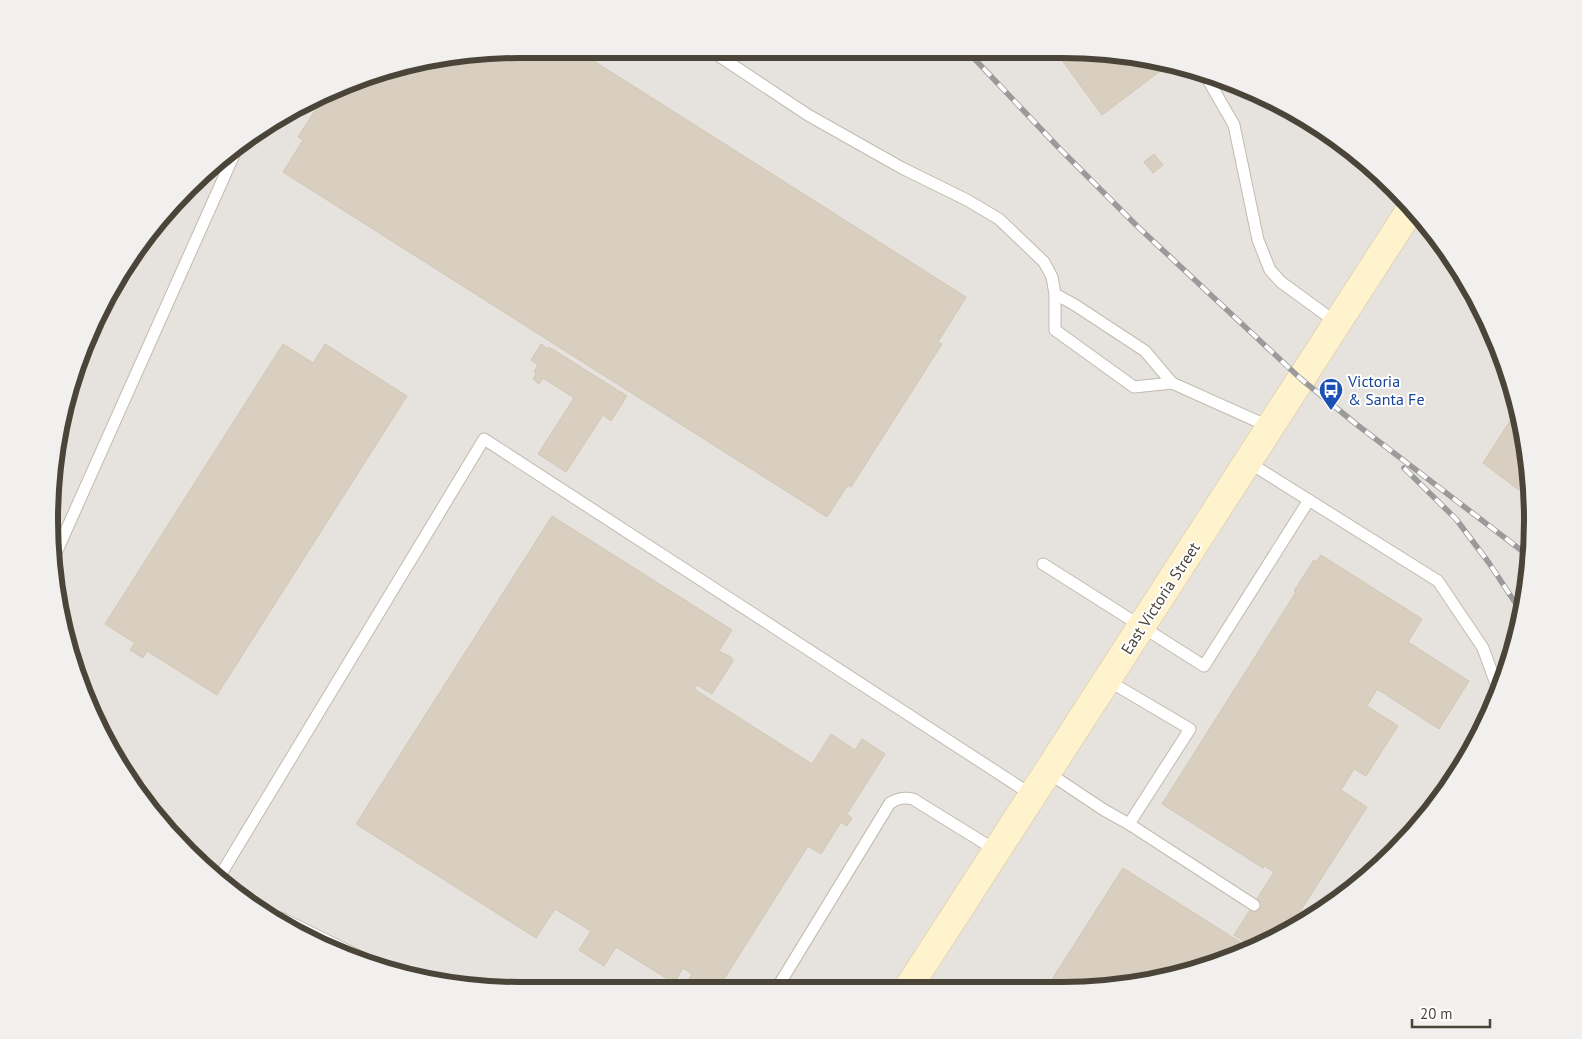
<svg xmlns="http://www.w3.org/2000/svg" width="1582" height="1039" font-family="'PT Sans',sans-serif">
<rect width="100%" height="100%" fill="#f6f3ec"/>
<path fill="#e6e2dd" d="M 520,49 L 1124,53 L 1270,97 L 1373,165 L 1436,233 L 1485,311 L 1517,397 L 1532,488 L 1529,581 L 1508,671 L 1470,755 L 1417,830 L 1349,893 L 1270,942 L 1184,974 L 1093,989 L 458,986 L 339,954 L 209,874 L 128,781 L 65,641 L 50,489 L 74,368 L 146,233 L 258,128 L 368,74 Z"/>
<g fill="#d8cfc1" stroke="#d3c7b4">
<path d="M 520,49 L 575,49 L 966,297 L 938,342 L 942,344 L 851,487 L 848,485 L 827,517 L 283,172 L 303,140 L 298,137 L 325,95 L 368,74 Z"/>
<path d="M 1056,52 L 1124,53 L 1167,66 L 1102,115 Z"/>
<path d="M 1154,154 L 1163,165 L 1153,173 L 1144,162 Z"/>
<path d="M 283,344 L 313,363 L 325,344 L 407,396 L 217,695 L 147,651 L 143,658 L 130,650 L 135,643 L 105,624 Z"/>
<path d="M 541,344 L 548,349 L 549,347 L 627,396 L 611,421 L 603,415 L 566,472 L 538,454 L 574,398 L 543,378 L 539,384 L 533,379 L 536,374 L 534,372 L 538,365 L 531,360 Z"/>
<path d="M 1519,407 L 1532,488 L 1532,500 L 1483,463 Z"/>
<path d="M 552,516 L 732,630 L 719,651 L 731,657 L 733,661 L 712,694 L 697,685 L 694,689 L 812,764 L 831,734 L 855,750 L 862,739 L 885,754 L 847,814 L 852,818 L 847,826 L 841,822 L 821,854 L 808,846 L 719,987 L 715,987 L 710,984 L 709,987 L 702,987 L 689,979 L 692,974 L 683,968 L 674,983 L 616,947 L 604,966 L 579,950 L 591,931 L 555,909 L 536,938 L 356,824 Z"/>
<path d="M 1321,555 L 1422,619 L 1408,642 L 1469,681 L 1439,729 L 1377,689 L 1367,706 L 1398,726 L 1366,776 L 1354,769 L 1341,790 L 1367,807 L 1287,932 L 1270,942 L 1254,948 L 1234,935 L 1274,872 L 1265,866 L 1263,868 L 1162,804 L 1296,592 L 1294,591 L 1314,560 L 1316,562 Z"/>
<path d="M 1123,868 L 1251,949 L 1184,974 L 1093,989 L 1046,989 Z"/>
<path d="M 1354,874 L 1363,880 L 1349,893 L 1337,900 Z"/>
</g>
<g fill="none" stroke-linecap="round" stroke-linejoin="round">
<defs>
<g id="lane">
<path d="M 710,50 L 808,115 L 902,168 L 967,200 L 999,219 L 1044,262 L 1052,277 L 1055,294 L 1055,330 L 1134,387 L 1172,383"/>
<path d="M 1207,78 L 1234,125 L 1258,240 L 1270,270 L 1281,282 L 1337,323"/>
<path d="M 1055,294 L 1075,305 L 1145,351 L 1172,383 L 1270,427"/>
<path d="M 1248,462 L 1438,581 L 1483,648 L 1499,692"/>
<path d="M 56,553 L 237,148"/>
<path d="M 1043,564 L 1204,666 L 1309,500"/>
<path d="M 1047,772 L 1104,810 L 1129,824 L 1190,729 L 1107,680"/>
<path d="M 1129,824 L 1254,905"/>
<path d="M 218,879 L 484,439 L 1032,795"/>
<path d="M 281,918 L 377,965"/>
<path d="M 1290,927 L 1293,928"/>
<path d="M 777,988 L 890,803 C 898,798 904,797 913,799 L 997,851"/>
</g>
<path id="secondary" d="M 908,988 L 1412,207"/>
</defs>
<use href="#lane" stroke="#c2bbae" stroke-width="13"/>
<use href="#secondary" stroke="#d6c79b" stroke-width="29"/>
<use href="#lane" stroke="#fff" stroke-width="11"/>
<use href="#secondary" stroke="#fff3cd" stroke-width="28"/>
<defs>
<g id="rail">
<path d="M 968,52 L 1059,148 L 1137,226 L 1301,379 L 1356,424 L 1530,557"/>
<path d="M 1404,468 L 1456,519 L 1489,563 L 1522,613"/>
</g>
</defs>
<use href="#rail" stroke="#9a9a9a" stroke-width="5.5"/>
<use href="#rail" stroke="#fff" stroke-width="4" stroke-dasharray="11" stroke-linecap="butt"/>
</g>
<defs>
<symbol id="bus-pin" viewBox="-11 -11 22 30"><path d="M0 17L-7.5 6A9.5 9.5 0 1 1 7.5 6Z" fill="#1a4fb4" stroke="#fff"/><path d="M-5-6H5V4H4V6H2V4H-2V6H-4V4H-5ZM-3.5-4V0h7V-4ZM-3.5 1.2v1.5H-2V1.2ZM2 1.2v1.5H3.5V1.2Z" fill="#fff"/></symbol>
</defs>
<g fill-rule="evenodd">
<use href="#bus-pin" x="1317" y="376" width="28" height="38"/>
</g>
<g text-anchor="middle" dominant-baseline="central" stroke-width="4" stroke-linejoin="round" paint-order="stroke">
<g font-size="16" fill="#164399" stroke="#fff" text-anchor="start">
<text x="1348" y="381">Victoria<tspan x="1348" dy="18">&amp; Santa Fe</tspan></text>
</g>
<g font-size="16" fill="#4b4439" stroke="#fff">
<text transform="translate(1160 598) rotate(-57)">East Victoria Street</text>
</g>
</g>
<path d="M0 0H1582V1039H0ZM520 58H1062A462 462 0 0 1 1524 520V520A462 462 0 0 1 1062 982H520A462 462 0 0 1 58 520V520A462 462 0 0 1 520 58Z" fill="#f1f0ef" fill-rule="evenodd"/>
<path fill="none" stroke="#4b4439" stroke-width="6" d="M520 58H1062A462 462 0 0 1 1524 520V520A462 462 0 0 1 1062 982H520A462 462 0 0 1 58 520V520A462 462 0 0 1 520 58Z"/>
<path d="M1412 1019v8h78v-8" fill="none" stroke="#4b4439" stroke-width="2.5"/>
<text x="1420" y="1019" font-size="15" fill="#4b4439" stroke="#ffffff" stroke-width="4" paint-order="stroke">20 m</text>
</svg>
